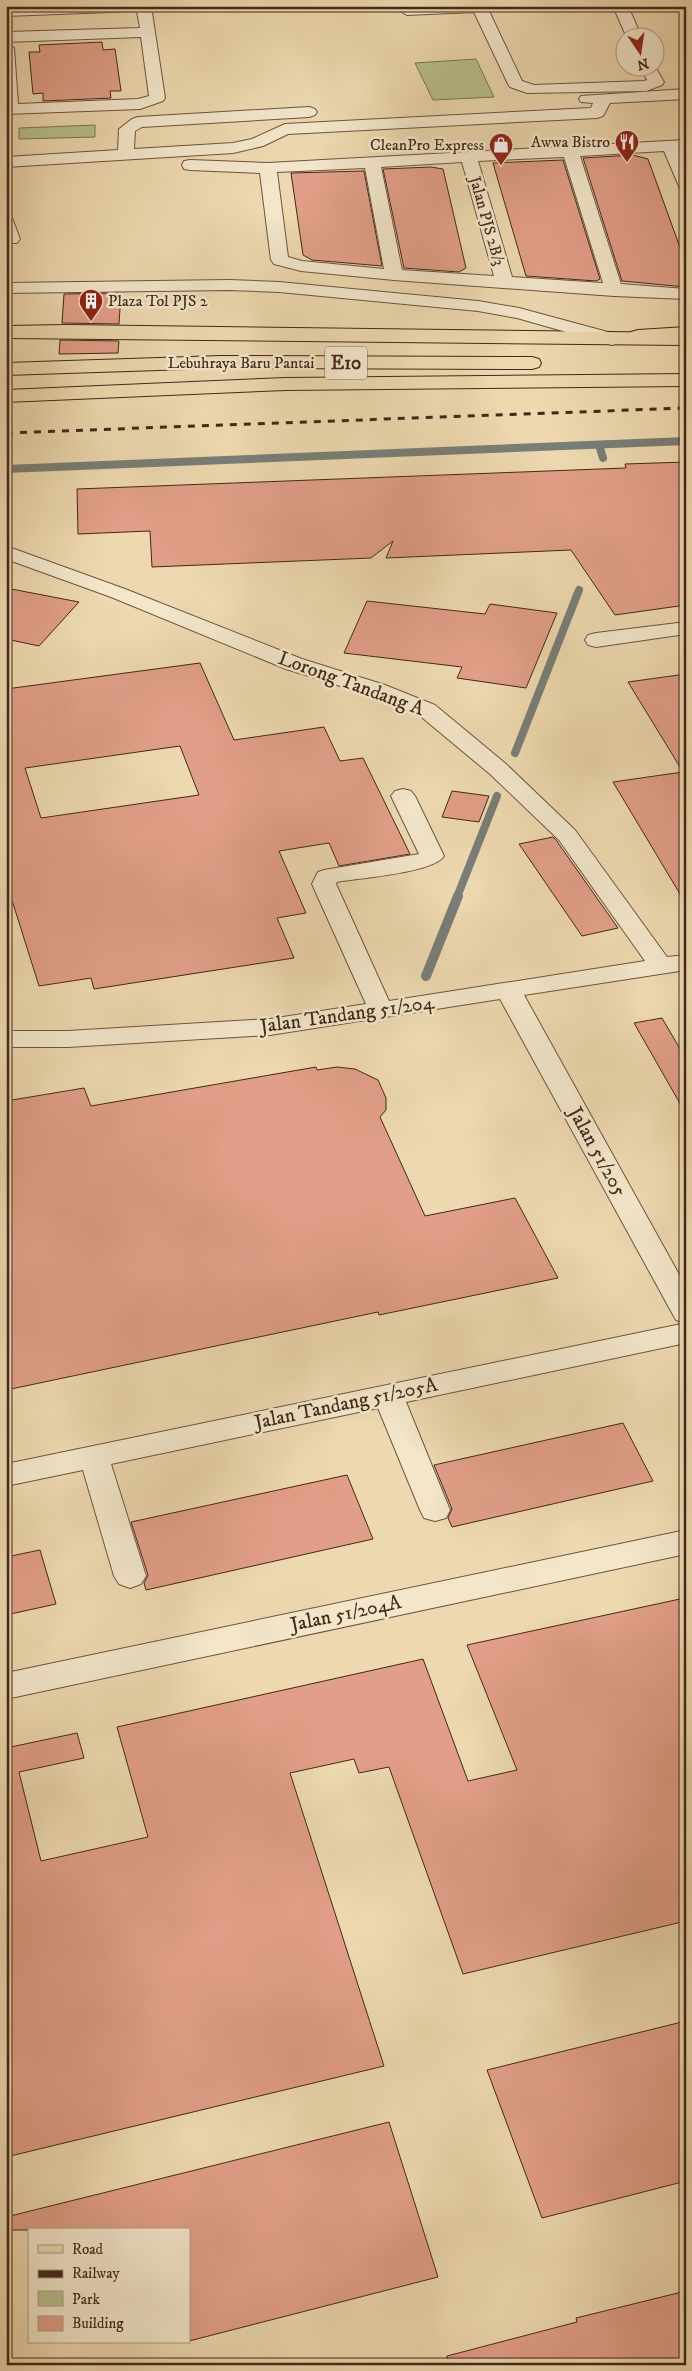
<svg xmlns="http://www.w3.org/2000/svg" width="692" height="2371" font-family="'IM FELL DW Pica',serif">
<rect width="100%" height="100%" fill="#edd8af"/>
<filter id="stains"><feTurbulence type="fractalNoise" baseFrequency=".004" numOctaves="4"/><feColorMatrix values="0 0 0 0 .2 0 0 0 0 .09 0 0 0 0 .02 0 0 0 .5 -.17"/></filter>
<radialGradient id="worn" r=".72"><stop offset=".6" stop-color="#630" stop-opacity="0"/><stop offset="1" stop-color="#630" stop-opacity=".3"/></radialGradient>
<g fill="#b8bf8b" stroke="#7d7453">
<path d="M 476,59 L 494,97 L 433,100 L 415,63 Z"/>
<path d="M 95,125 L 95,137 L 19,139 L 19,128 Z"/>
</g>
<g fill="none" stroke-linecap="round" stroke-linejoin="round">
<g stroke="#797e77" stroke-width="8">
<path d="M 599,445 L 603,458"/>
<path d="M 6,469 L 686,441"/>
<path d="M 515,753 L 579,590"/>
<path d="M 457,897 L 497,796"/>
</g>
<path stroke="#797e77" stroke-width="10" d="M 426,976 L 458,896"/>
</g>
<g fill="#e19e88" stroke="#42281b" fill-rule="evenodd">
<path d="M 102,42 L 103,50 L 115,49 L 121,91 L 110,91 L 111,98 L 43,101 L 43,93 L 33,94 L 29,52 L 40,52 L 39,45 Z"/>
<path d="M 633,155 L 648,159 L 686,264 L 686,287 L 622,281 L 583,158 Z"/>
<path d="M 563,160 L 600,279 L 596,281 L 526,276 L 493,163 Z"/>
<path d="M 431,167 L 443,169 L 466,268 L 459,272 L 404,268 L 383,169 Z"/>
<path d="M 364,171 L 382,266 L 312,260 L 303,255 L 291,173 Z"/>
<path d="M 121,293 L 119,324 L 62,323 L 64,294 Z"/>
<path d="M 60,340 L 119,341 L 118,353 L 59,354 Z"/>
<path d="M 686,462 L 686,605 L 615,615 L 571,550 L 386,558 L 393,541 L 371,558 L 152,567 L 150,531 L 78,534 L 77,489 L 626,468 L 625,464 Z"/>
<path d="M 6,588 L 79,602 L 39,646 L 6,639 Z"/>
<path d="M 367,601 L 485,614 L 490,604 L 557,613 L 526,688 L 457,678 L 462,667 L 344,653 Z"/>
<path d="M 200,663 L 234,740 L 324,727 L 340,761 L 363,758 L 410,854 L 339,866 L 329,843 L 279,851 L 306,913 L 277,918 L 294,958 L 94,989 L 91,978 L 39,986 L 11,897 L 6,897 L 6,689 ZM 180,746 L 199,795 L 41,818 L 25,768 Z"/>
<path d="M 686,674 L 686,904 L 613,782 L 683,772 L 628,682 Z"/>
<path d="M 452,791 L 489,796 L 479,822 L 442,817 Z"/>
<path d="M 553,837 L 556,840 L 618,928 L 582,936 L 519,844 Z"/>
<path d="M 662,1018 L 686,1059 L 686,1114 L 634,1023 Z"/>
<path d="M 316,1067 L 317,1070 L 337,1067 L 355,1069 L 378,1080 L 386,1098 L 386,1110 L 380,1117 L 425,1216 L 515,1198 L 558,1278 L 379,1315 L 378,1312 L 6,1390 L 6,1101 L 84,1088 L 91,1106 Z"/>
<path d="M 623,1423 L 653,1481 L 452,1527 L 448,1518 L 452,1509 L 434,1465 Z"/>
<path d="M 347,1475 L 373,1539 L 146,1590 L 144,1583 L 148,1575 L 131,1522 Z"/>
<path d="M 40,1550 L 56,1604 L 6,1615 L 6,1557 Z"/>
<path d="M 680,1599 L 686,1612 L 686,1921 L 463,1974 L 389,1767 L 359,1773 L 354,1759 L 290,1773 L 384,2066 L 6,2157 L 6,1748 L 77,1733 L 84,1758 L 19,1772 L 41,1861 L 148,1837 L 117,1727 L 423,1659 L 468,1781 L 517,1770 L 467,1645 Z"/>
<path d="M 686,2021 L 686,2181 L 542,2218 L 487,2070 Z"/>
<path d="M 389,2122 L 438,2277 L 189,2341 L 189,2230 L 6,2230 L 6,2217 Z"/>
<path d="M 686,2291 L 686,2365 L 448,2365 L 447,2356 L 577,2322 L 576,2318 Z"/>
</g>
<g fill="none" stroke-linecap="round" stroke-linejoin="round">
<defs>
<g id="minor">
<path d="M 35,6 L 151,6 L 165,98 L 163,101 L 140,109 L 6,114 L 6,43 L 14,48 L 18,104 L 138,99 L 149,96 L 141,37 L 6,42 L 6,32 L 140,28 L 137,11 L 6,16 L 6,7 Z"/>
<path d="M 412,6 L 515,6 L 508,10 L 489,11 L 522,81 L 534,85 L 644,81 L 647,80 L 641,68 L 654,68 L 654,65 L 664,82 L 662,85 L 646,91 L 527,93 L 510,87 L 508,84 L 474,12 L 407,15 L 400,11 L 402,8 Z"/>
<path d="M 613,6 L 628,6 L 642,38 L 627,38 Z"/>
<path d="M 686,89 L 686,99 L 610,103 L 603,116 L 597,118 L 288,134 L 263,146 L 233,153 L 6,167 L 6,157 L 118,150 L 119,129 L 132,119 L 138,117 L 309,107 L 315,109 L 317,112 L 315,115 L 309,117 L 142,127 L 135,131 L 134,149 L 233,143 L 252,139 L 285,124 L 591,108 L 593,103 L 581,102 L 579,99 L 581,96 Z"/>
<path d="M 686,140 L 686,150 L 680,150 L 686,164 L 686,189 L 680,188 L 678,184 L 664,151 L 580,156 L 621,284 L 686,289 L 686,299 L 614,296 L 394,280 L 301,271 L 274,264 L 271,260 L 260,173 L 190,170 L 184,169 L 182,165 L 184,161 L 190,160 L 268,163 ZM 564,157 L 603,283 L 512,277 L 478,161 ZM 462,162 L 494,276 L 402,270 L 381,167 ZM 365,168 L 384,269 L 302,261 L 288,257 L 277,172 Z"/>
<path d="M 6,217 L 12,218 L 20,239 L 17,243 L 6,243 Z"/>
<path d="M 229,280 L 279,282 L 478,301 L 519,308 L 619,335 L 621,339 L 619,343 L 612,345 L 517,318 L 478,311 L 279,292 L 229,290 L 6,293 L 6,283 Z"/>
<path d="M 6,546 L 125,589 L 302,659 L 385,685 L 435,705 L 506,764 L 575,830 L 667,957 L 686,955 L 686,970 L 524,995 L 686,1287 L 686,1323 L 676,1320 L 672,1313 L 500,999 L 270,1035 L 68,1047 L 6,1047 L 6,1031 L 68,1031 L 270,1019 L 366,1004 L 312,884 L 318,872 L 324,870 L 419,854 L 391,796 L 395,791 L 403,789 L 411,791 L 415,796 L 444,856 C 433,873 359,878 337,882 L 336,884 L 389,1001 L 645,961 L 559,840 L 490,774 L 419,715 L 369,695 L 286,669 L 111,597 L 6,559 Z"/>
<path d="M 686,622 L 686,634 L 596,647 L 588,645 L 585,640 L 588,635 L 596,633 Z"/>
<path d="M 686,1323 L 686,1343 L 406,1402 L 450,1510 L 446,1518 L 435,1521 L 424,1518 L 420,1510 L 378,1408 L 111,1464 L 146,1576 L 141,1584 L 130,1588 L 119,1584 L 114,1576 L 83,1470 L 6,1486 L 6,1464 Z"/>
<path d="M 686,1530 L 686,1554 L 6,1699 L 6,1673 Z"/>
</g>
<path id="major" d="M 686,327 L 686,338 L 638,342 L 631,340 L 629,336 L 631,332 L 638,330 Z"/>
<g id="highway">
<path d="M 67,325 L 686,333 L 686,345 L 6,338 L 6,326 Z"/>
<path d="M 220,356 L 532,357 L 539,359 L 541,363 L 539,367 L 532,369 L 220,368 L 6,375 L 6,363 Z"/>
<path d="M 686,374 L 686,386 L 286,390 L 6,402 L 6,390 L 286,378 Z"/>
</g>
</defs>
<use href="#minor" stroke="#6d5440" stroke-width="2"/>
<use href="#major" stroke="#42281b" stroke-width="2"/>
<use href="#highway" stroke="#42281b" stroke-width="2"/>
<use href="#minor" fill="#f3e6cb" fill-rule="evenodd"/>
<use href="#major" fill="#edd8af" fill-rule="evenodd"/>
<use href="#highway" fill="#edd8af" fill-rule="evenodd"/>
<path stroke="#42281b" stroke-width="3" stroke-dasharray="7 7" stroke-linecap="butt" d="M 6,433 L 686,408"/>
</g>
<defs>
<symbol id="restaurant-pin" viewBox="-11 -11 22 30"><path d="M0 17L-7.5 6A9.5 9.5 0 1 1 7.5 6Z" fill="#8f2418" stroke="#f3e6cb"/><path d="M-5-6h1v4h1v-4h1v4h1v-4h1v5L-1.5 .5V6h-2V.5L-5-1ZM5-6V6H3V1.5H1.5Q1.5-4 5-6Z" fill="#fff"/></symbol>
<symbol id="shop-pin" viewBox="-11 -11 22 30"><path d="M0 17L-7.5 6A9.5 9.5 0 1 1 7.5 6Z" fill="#8f2418" stroke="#f3e6cb"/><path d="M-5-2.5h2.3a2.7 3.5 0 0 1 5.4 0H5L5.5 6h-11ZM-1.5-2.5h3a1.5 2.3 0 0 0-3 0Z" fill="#fff"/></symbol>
<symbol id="building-pin" viewBox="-11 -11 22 30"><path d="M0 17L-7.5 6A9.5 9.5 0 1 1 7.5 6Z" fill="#8f2418" stroke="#f3e6cb"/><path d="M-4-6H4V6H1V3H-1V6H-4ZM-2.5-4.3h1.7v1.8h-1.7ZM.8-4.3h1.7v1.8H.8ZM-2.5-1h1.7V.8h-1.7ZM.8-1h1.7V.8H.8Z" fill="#fff"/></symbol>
</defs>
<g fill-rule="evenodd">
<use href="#restaurant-pin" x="613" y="128" width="28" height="38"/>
<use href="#shop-pin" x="487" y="131" width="28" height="38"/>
<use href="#building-pin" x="77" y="287" width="28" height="38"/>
</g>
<g text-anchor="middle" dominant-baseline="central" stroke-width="5" stroke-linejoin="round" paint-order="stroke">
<g font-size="16" fill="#42281b" stroke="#f3e6cb" text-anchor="end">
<text x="610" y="142">Awwa Bistro</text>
<text x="484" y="145">CleanPro Express</text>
<text x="108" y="301" text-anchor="start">Plaza Tol PJS 2</text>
</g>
<g font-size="16" fill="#42281b" stroke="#f3e6cb">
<text transform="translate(487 221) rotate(74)">Jalan PJS 2B/3</text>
<text x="241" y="363">Lebuhraya Baru Pantai</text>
</g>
<rect fill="#f3e6cb" stroke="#776150" stroke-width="1" x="325" y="346.5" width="42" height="33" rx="4"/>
<g font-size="19" font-weight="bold" fill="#42281b">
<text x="346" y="363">E10</text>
</g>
<g font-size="20" fill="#42281b" stroke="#f3e6cb">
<text transform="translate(351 684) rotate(20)">Lorong Tandang A</text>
<text transform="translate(347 1015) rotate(-8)">Jalan Tandang 51/204</text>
<text transform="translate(597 1152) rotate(61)">Jalan 51/205</text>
<text transform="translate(346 1404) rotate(-12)">Jalan Tandang 51/205A</text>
<text transform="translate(346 1614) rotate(-12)">Jalan 51/204A</text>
</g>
</g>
<rect width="692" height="2371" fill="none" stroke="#edd8af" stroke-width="25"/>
<rect x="8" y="8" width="677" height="2356" fill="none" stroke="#42281b" stroke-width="2.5"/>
<rect x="12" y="12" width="667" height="2346" fill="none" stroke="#42281b"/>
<rect x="28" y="2228" width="162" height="115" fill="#f3e6cb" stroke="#ac9a85"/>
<rect x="38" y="2245" width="25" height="8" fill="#edd8af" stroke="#ac9a85"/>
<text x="72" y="2254" font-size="15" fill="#42281b">Road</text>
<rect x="38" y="2270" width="25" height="8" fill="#42281b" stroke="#ac9a85"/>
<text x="72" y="2278" font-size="15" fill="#42281b">Railway</text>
<rect x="38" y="2291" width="25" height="15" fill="#b8bf8b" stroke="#ac9a85"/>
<text x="72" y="2304" font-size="15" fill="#42281b">Park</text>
<rect x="38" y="2316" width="25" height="15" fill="#e19e88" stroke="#ac9a85"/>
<text x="72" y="2328" font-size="15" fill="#42281b">Building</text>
<g transform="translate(640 52) rotate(167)"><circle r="24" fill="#f3e6cb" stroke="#ac9a85"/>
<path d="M0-4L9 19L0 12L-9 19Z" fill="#8f2418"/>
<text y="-8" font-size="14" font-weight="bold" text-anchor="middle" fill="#42281b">N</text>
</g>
<rect width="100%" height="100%" filter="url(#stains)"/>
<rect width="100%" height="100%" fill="url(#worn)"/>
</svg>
